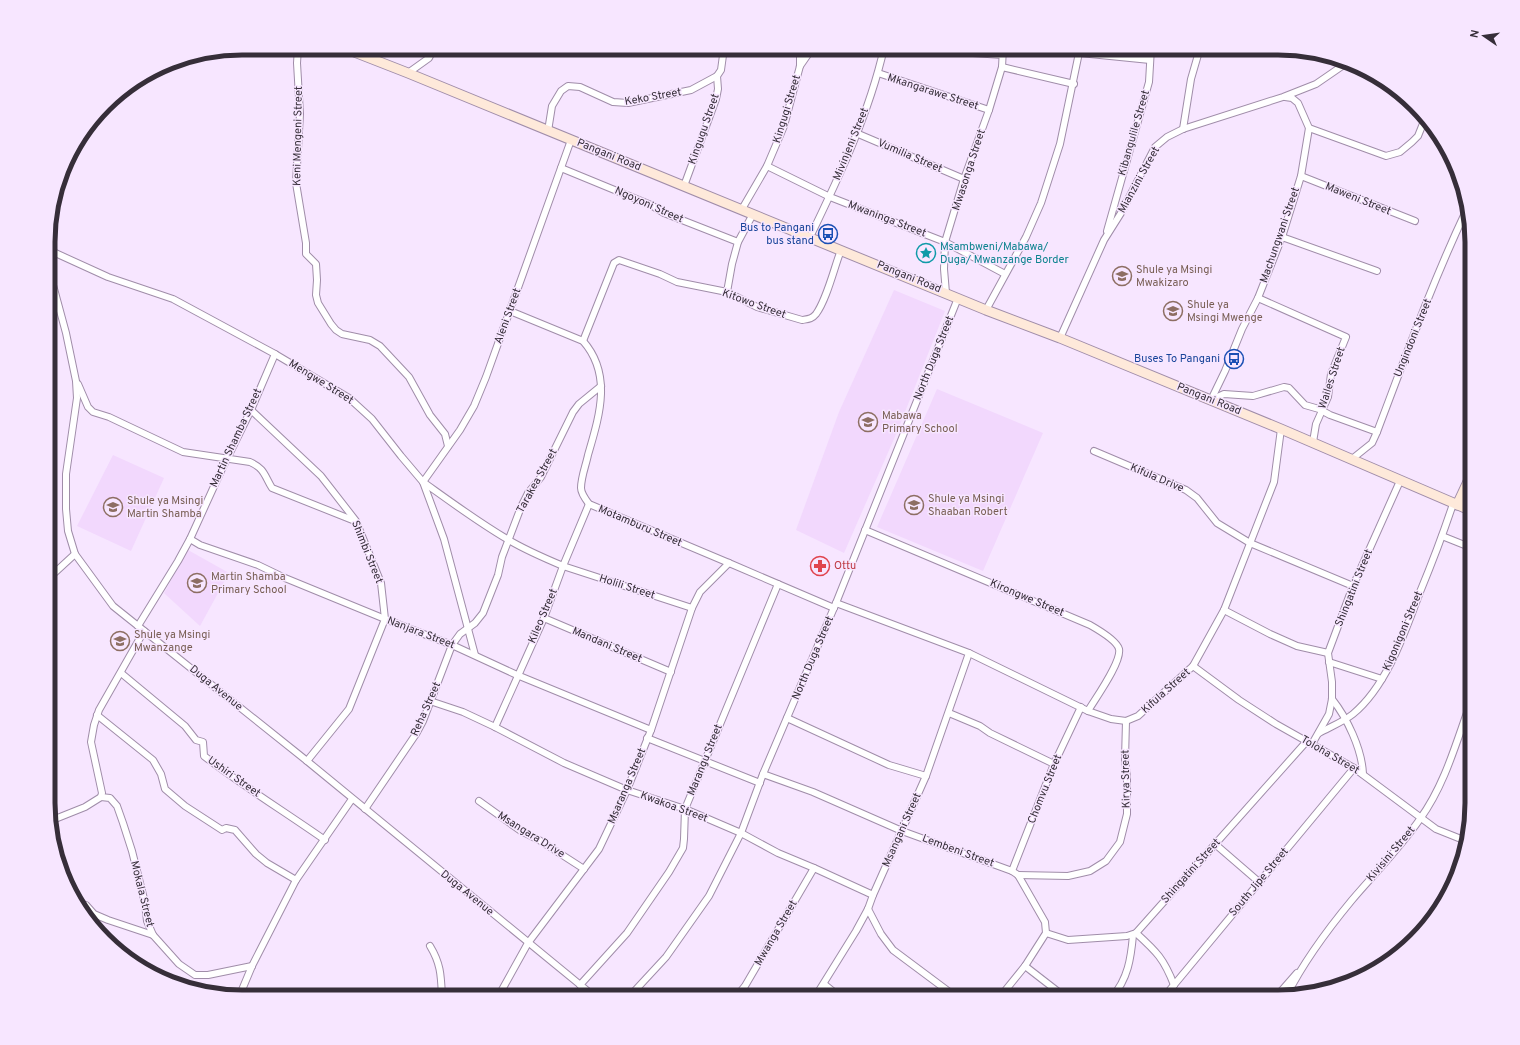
<svg xmlns="http://www.w3.org/2000/svg" width="1520" height="1045" font-family="Overpass,sans-serif">
<rect width="100%" height="100%" fill="#f7e6ff"/>
<g fill="#f2d8fd">
<path d="M 894,290 L 945,311 L 897,432 L 844,553 L 796,530 L 839,412 Z"/>
<path d="M 937,389 L 1043,433 L 983,571 L 877,527 Z"/>
<path d="M 113,455 L 164,478 L 131,551 L 77,526 Z"/>
<path d="M 188,550 L 229,573 L 200,626 L 164,593 Z"/>
</g>
<g fill="none" stroke-linecap="round" stroke-linejoin="round">
<path stroke="#66b4db" stroke-width="2.5" d="M 50,366 L 55,381 L 50,402"/>
<defs>
<g id="minor">
<path d="M 298,48 L 297,63 L 300,114 L 296,183 L 306,243 L 306,254 L 316,264 L 317,280 L 316,295 L 318,303 L 331,324 L 336,330 L 342,334 L 370,340 L 380,346 L 409,377 L 430,415 L 445,434 L 448,446"/>
<path d="M 901,48 L 1002,55"/>
<path d="M 1080,53 L 1150,60"/>
<path d="M 800,66 L 809,53 L 810,48"/>
<path d="M 1002,67 L 1074,84"/>
<path d="M 408,73 L 429,58 L 434,48"/>
<path d="M 878,73 L 989,110"/>
<path d="M 1309,128 L 1386,156 L 1400,152 L 1412,142 L 1418,136 L 1424,121"/>
<path d="M 1183,129 L 1191,79 L 1200,48"/>
<path d="M 548,131 L 552,106 L 561,91 L 568,86 L 580,87 L 613,102 L 628,103 L 691,90 L 717,76"/>
<path d="M 856,133 L 964,179"/>
<path d="M 571,140 L 486,377 L 474,406 L 460,430 L 423,482 C 451,502 478,522 507,539 C 525,550 544,558 563,566 L 692,608"/>
<path d="M 767,166 L 830,197 L 945,242 L 1005,274"/>
<path d="M 561,168 L 651,205 L 664,213 L 738,242"/>
<path d="M 1301,176 L 1415,221"/>
<path d="M 684,186 L 716,99 L 718,89 L 717,76 L 721,70 L 724,48"/>
<path d="M 742,209 L 767,166 L 784,126 L 800,66 L 800,56 L 797,48"/>
<path d="M 1107,231 L 1149,82 L 1151,48"/>
<path d="M 810,237 C 839,177 869,114 884,48"/>
<path d="M 1282,237 L 1377,271"/>
<path d="M 50,242 L 53,285 L 66,333 L 76,381 L 77,398 L 66,474 L 66,509 L 68,531 L 75,554 L 113,606 L 307,761 L 595,997"/>
<path d="M 51,251 L 108,277 L 173,299 L 275,354 L 349,398 L 372,419 L 401,456 L 423,482 L 444,539 L 475,655"/>
<path d="M 727,292 L 732,264 L 738,242 L 753,214"/>
<path d="M 946,293 L 944,269 L 945,242 L 964,179 L 989,110 L 1002,67 L 1003,48"/>
<path d="M 1258,298 L 1346,337 L 1331,374 L 1328,397 L 1316,424 L 1313,442"/>
<path d="M 986,310 L 1026,237 L 1041,203 L 1060,144 L 1080,48"/>
<path d="M 510,311 L 583,341 C 613,375 599,417 588,455 C 586,465 581,477 581,488 C 581,493 586,500 589,504 L 729,563 L 834,608"/>
<path d="M 1060,338 L 1104,240 L 1121,213 L 1155,147 L 1167,137 L 1183,129 L 1283,97 L 1316,84 L 1348,62"/>
<path d="M 583,341 L 614,263 L 619,260 L 660,274 L 677,282 L 727,292 L 757,307 L 802,320 C 808,319 812,319 816,314 C 827,299 834,268 841,250"/>
<path d="M 78,384 L 88,407 L 93,412 L 109,417 L 183,452 L 250,462 C 265,469 264,475 272,488 L 355,521"/>
<path d="M 1211,400 L 1225,371 L 1242,329 L 1258,298 L 1282,237 L 1301,176 L 1309,128 L 1298,103 L 1292,98 L 1285,97"/>
<path d="M 1211,400 L 1224,394 L 1253,396 L 1284,387 L 1289,388 L 1305,405 L 1319,409 L 1330,415 L 1377,432"/>
<path d="M 251,410 L 321,476 L 356,521 L 381,583 L 385,619 L 349,709 L 307,761"/>
<path d="M 1094,451 L 1186,490 L 1197,498 L 1217,523 L 1250,543 L 1353,586"/>
<path d="M 1352,459 L 1372,443 L 1377,432 C 1405,358 1432,283 1466,211"/>
<path d="M 865,530 L 1090,625 C 1097,629 1117,641 1119,649 C 1122,662 1095,699 1088,711"/>
<path d="M 1442,536 L 1472,548"/>
<path d="M 190,539 L 200,545 L 258,565 L 285,578 L 385,619 L 452,645 L 517,675 L 651,730"/>
<path d="M 50,577 L 75,554"/>
<path d="M 836,603 L 969,653 L 1088,711 L 1111,719 L 1126,721 L 1138,716 L 1193,666 L 1224,610 L 1274,482 L 1281,429"/>
<path d="M 1224,610 L 1270,634 L 1297,646 L 1328,653"/>
<path d="M 544,618 L 671,672"/>
<path d="M 138,626 L 178,561 L 190,539 L 221,471 L 251,410 L 275,354"/>
<path d="M 1329,662 L 1382,679"/>
<path d="M 1193,666 L 1239,700 L 1276,724 L 1354,768 L 1436,829 L 1466,841"/>
<path d="M 121,673 L 185,726 L 196,740 L 203,742 L 204,756 C 243,786 285,812 325,840"/>
<path d="M 1332,699 C 1347,718 1362,749 1363,774"/>
<path d="M 430,701 L 463,712 L 495,727 L 564,763 L 627,790 L 685,809 L 741,833 L 778,853 L 814,868 L 873,895"/>
<path d="M 949,713 L 980,726 L 990,733 L 1054,764"/>
<path d="M 97,715 L 153,760 L 161,774 L 165,789 L 185,806 L 222,830 L 226,828 L 235,830 L 256,854 L 267,863 L 296,880"/>
<path d="M 787,718 L 889,765 L 926,776"/>
<path d="M 495,727 L 544,618 L 563,566 L 589,504"/>
<path d="M 1319,733 C 1330,727 1343,722 1353,714 C 1387,686 1405,632 1420,592 C 1432,563 1443,534 1453,504"/>
<path d="M 647,738 L 760,783"/>
<path d="M 1312,744 L 1329,714 L 1332,699 L 1332,682 L 1328,653 L 1353,586 L 1400,481"/>
<path d="M 763,774 L 813,792 L 902,831 L 1012,871 L 1018,875 L 1045,922 L 1046,933 L 1025,966 L 1000,997"/>
<path d="M 101,797 L 110,798 L 117,806 L 123,823 L 132,851 L 145,903 L 147,921 L 153,935 L 179,964 L 195,975 L 208,975 L 252,966"/>
<path d="M 479,801 L 521,831 L 539,840 L 584,869"/>
<path d="M 365,809 L 416,734 L 423,721 L 452,645 L 460,634 L 475,623 L 483,613 L 498,575 L 502,557 L 521,507 L 528,493 L 541,477 L 573,412 L 579,404 L 601,386"/>
<path d="M 50,821 L 85,807 L 101,797 L 102,793 L 91,742 L 94,725 L 99,710 L 144,631"/>
<path d="M 1215,844 L 1259,882"/>
<path d="M 1012,871 L 1054,764 L 1081,707"/>
<path d="M 1018,875 L 1068,876 L 1090,871 L 1106,861 L 1120,842 L 1127,814 L 1127,778 L 1125,759 L 1126,721"/>
<path d="M 75,902 L 86,905 L 94,914 L 108,920 L 153,935"/>
<path d="M 868,909 L 881,934 L 893,950 L 956,997"/>
<path d="M 1046,933 L 1068,940 L 1127,936 L 1136,933 L 1307,741"/>
<path d="M 1136,933 C 1157,952 1164,959 1174,985"/>
<path d="M 430,946 C 441,964 441,976 442,997"/>
<path d="M 1025,966 L 1065,997"/>
<path d="M 824,984 L 840,997"/>
<path d="M 580,985 L 627,933 L 669,872 L 683,848 L 684,839 L 685,809 L 778,584"/>
<path d="M 1287,995 C 1304,961 1328,929 1352,900 C 1375,873 1400,848 1420,819 C 1446,783 1457,739 1472,699"/>
<path d="M 323,996 L 325,997"/>
<path d="M 239,997 L 252,966 L 296,880 L 352,799"/>
<path d="M 498,997 L 528,943 L 599,849 L 627,790 L 651,730 L 692,608 L 700,592 L 729,563"/>
<path d="M 629,997 L 666,957 L 709,896 L 741,833 L 763,774 L 836,603 L 958,298"/>
<path d="M 736,997 L 745,986 L 814,868"/>
<path d="M 815,997 L 856,931 L 868,909 L 873,895 L 926,776 L 969,653"/>
<path d="M 1112,997 C 1128,979 1131,958 1133,935"/>
<path d="M 1164,997 L 1354,768"/>
<path d="M 1276,997 L 1297,973"/>
</g>
<g id="secondary">
<path d="M 344,48 L 408,73 L 986,310 L 1060,338 L 1281,429 L 1472,511"/>
<path d="M 1457,505 L 1472,473"/>
</g>
</defs>
<use href="#minor" stroke="#a08da9" stroke-width="8"/>
<use href="#secondary" stroke="#a08da9" stroke-width="11"/>
<use href="#minor" stroke="#fff" stroke-width="6"/>
<use href="#secondary" stroke="#fee9da" stroke-width="9"/>
</g>
<defs>
<symbol id="bus-ring" viewBox="-11 -11 22 22"><circle r="9.5" fill="#f7e6ff" stroke="#1a4fb4" stroke-width="1.5"/><path d="M-5-6H5V4H4V6H2V4H-2V6H-4V4H-5ZM-3.5-4V0h7V-4ZM-3.5 1.2v1.5H-2V1.2ZM2 1.2v1.5H3.5V1.2Z" fill="#1a4fb4"/></symbol>
<symbol id="sight-ring" viewBox="-11 -11 22 22"><circle r="9.5" fill="#f7e6ff" stroke="#0f9aa8" stroke-width="1.5"/><path d="M0-6L1.8-2.2L6-1.7L2.9 1.2L3.7 5.4L0 3.3L-3.7 5.4L-2.9 1.2L-6-1.7L-1.8-2.2Z" fill="#0f9aa8"/></symbol>
<symbol id="school-ring" viewBox="-11 -11 22 22"><circle r="9.5" fill="#f7e6ff" stroke="#8d6e63" stroke-width="1.5"/><path d="M0-5L7-2L0 1L-7-2ZM-4 1L0 2.5L4 1V4Q0 6-4 4Z" fill="#8d6e63"/></symbol>
<symbol id="pharmacy-ring" viewBox="-11 -11 22 22"><circle r="9.5" fill="#f7e6ff" stroke="#e0444e" stroke-width="1.5"/><path d="M-2-6h4v4h4v4h-4v4h-4v-4h-4v-4h4Z" fill="#e0444e"/></symbol>
</defs>
<g fill-rule="evenodd">
<use href="#bus-ring" x="817" y="223" width="22" height="22"/>
<use href="#sight-ring" x="915" y="242" width="22" height="22"/>
<use href="#school-ring" x="1111" y="265" width="22" height="22"/>
<use href="#school-ring" x="1162" y="300" width="22" height="22"/>
<use href="#bus-ring" x="1223" y="348" width="22" height="22"/>
<use href="#school-ring" x="857" y="411" width="22" height="22"/>
<use href="#school-ring" x="903" y="494" width="22" height="22"/>
<use href="#school-ring" x="102" y="496" width="22" height="22"/>
<use href="#pharmacy-ring" x="809" y="555" width="22" height="22"/>
<use href="#school-ring" x="186" y="572" width="22" height="22"/>
<use href="#school-ring" x="109" y="630" width="22" height="22"/>
</g>
<g text-anchor="middle" dominant-baseline="central" stroke-width="3" stroke-linejoin="round" paint-order="stroke">
<g font-size="11" fill="#362e39" stroke="#f7e6ff">
<text transform="translate(933 92) rotate(18)">Mkangarawe Street</text>
<text transform="translate(653 97) rotate(-10)">Keko Street</text>
<text transform="translate(787 109) rotate(-73)">Kingugi Street</text>
<text transform="translate(704 129) rotate(-71)">Kingugu Street</text>
<text transform="translate(1134 133) rotate(-74)">Kibangulile Street</text>
<text transform="translate(298 136) rotate(-89)">Keni Mengeni Street</text>
<text transform="translate(851 144) rotate(-68)">Mivinjeni Street</text>
<text transform="translate(609 155) rotate(22)">Pangani Road</text>
<text transform="translate(910 156) rotate(23)">Vumilia Street</text>
<text transform="translate(969 170) rotate(-72)">Mwasonga Street</text>
<text transform="translate(1139 180) rotate(-61)">Mianzini Street</text>
<text transform="translate(1358 199) rotate(22)">Maweni Street</text>
<text transform="translate(649 205) rotate(24)">Ngoyoni Street</text>
<text transform="translate(887 219) rotate(21)">Mwaninga Street</text>
<text transform="translate(1280 235) rotate(-71)">Machungwani Street</text>
<text transform="translate(909 277) rotate(22)">Pangani Road</text>
<text transform="translate(754 304) rotate(20)">Kitowo Street</text>
<text transform="translate(508 316) rotate(-70)">Aleni Street</text>
<text transform="translate(1413 338) rotate(-68)">Ungindoni Street</text>
<text transform="translate(934 358) rotate(-68)">North Duga Street</text>
<text transform="translate(1332 378) rotate(-72)">Wailes Street</text>
<text transform="translate(321 382) rotate(32)">Mengwe Street</text>
<text transform="translate(1209 399) rotate(22)">Pangani Road</text>
<text transform="translate(236 438) rotate(-65)">Martin Shamba Street</text>
<text transform="translate(1157 478) rotate(23)">Kifula Drive</text>
<text transform="translate(537 481) rotate(-61)">Tarakea Street</text>
<text transform="translate(640 526) rotate(23)">Motamburu Street</text>
<text transform="translate(367 552) rotate(68)">Shimbi Street</text>
<text transform="translate(627 587) rotate(18)">Holili Street</text>
<text transform="translate(1354 588) rotate(-68)">Shingatini Street</text>
<text transform="translate(1027 598) rotate(23)">Kirongwe Street</text>
<text transform="translate(543 616) rotate(-67)">Kileo Street</text>
<text transform="translate(1403 631) rotate(-67)">Kigonigoni Street</text>
<text transform="translate(421 633) rotate(21)">Nanjara Street</text>
<text transform="translate(607 645) rotate(23)">Mandani Street</text>
<text transform="translate(813 658) rotate(-67)">North Duga Street</text>
<text transform="translate(216 688) rotate(39)">Duga Avenue</text>
<text transform="translate(1166 691) rotate(-42)">Kifula Street</text>
<text transform="translate(426 709) rotate(-66)">Reha Street</text>
<text transform="translate(1330 755) rotate(30)">Toloha Street</text>
<text transform="translate(705 760) rotate(-68)">Marangu Street</text>
<text transform="translate(234 777) rotate(35)">Ushiri Street</text>
<text transform="translate(1126 779) rotate(-91)">Kirya Street</text>
<text transform="translate(627 786) rotate(-67)">Msaranga Street</text>
<text transform="translate(1045 789) rotate(-68)">Chomvu Street</text>
<text transform="translate(674 807) rotate(20)">Kwakoa Street</text>
<text transform="translate(902 830) rotate(-66)">Msangani Street</text>
<text transform="translate(531 835) rotate(32)">Msangara Drive</text>
<text transform="translate(958 851) rotate(20)">Lembeni Street</text>
<text transform="translate(1391 854) rotate(-50)">Kivisini Street</text>
<text transform="translate(1191 871) rotate(-48)">Shingatini Street</text>
<text transform="translate(1259 882) rotate(-50)">South Jipe Street</text>
<text transform="translate(467 893) rotate(39)">Duga Avenue</text>
<text transform="translate(142 894) rotate(76)">Mokala Street</text>
<text transform="translate(776 933) rotate(-60)">Mwanga Street</text>
</g>
<g font-size="11" fill="#164399" stroke="#f7e6ff" text-anchor="end">
<text x="814" y="228">Bus to Pangani<tspan x="814" dy="13">bus stand</tspan></text>
<text x="1220" y="359">Buses To Pangani</text>
</g>
<g font-size="11" fill="#0d838f" stroke="#f7e6ff" text-anchor="start">
<text x="940" y="247">Msambweni/Mabawa/<tspan x="940" dy="13">Duga/ Mwanzange Border</tspan></text>
</g>
<g font-size="11" fill="#785e54" stroke="#f7e6ff" text-anchor="start">
<text x="1136" y="270">Shule ya Msingi<tspan x="1136" dy="13">Mwakizaro</tspan></text>
<text x="1187" y="305">Shule ya<tspan x="1187" dy="13">Msingi Mwenge</tspan></text>
<text x="882" y="416">Mabawa<tspan x="882" dy="13">Primary School</tspan></text>
<text x="928" y="499">Shule ya Msingi<tspan x="928" dy="13">Shaaban Robert</tspan></text>
<text x="127" y="501">Shule ya Msingi<tspan x="127" dy="13">Martin Shamba</tspan></text>
<text x="211" y="577">Martin Shamba<tspan x="211" dy="13">Primary School</tspan></text>
<text x="134" y="635">Shule ya Msingi<tspan x="134" dy="13">Mwanzange</tspan></text>
</g>
<g font-size="11" fill="#be3a42" stroke="#f7e6ff" text-anchor="start">
<text x="834" y="566">Ottu</text>
</g>
</g>
<path d="M0 0H1520V1045H0ZM242 55H1278A187 187 0 0 1 1465 242V803A187 187 0 0 1 1278 990H242A187 187 0 0 1 55 803V242A187 187 0 0 1 242 55Z" fill="#f7e6ff" fill-rule="evenodd"/>
<path fill="none" stroke="#362e39" stroke-width="5" d="M242 55H1278A187 187 0 0 1 1465 242V803A187 187 0 0 1 1278 990H242A187 187 0 0 1 55 803V242A187 187 0 0 1 242 55Z"/>
<g transform="translate(1484 36) rotate(283)" stroke="#f7e6ff" stroke-width="3" paint-order="stroke">
<path d="M0-3L7 15L0 10L-7 15Z" fill="#362e39"/>
<text y="-6" font-size="11" font-weight="bold" text-anchor="middle" fill="#362e39">N</text>
</g>
</svg>
